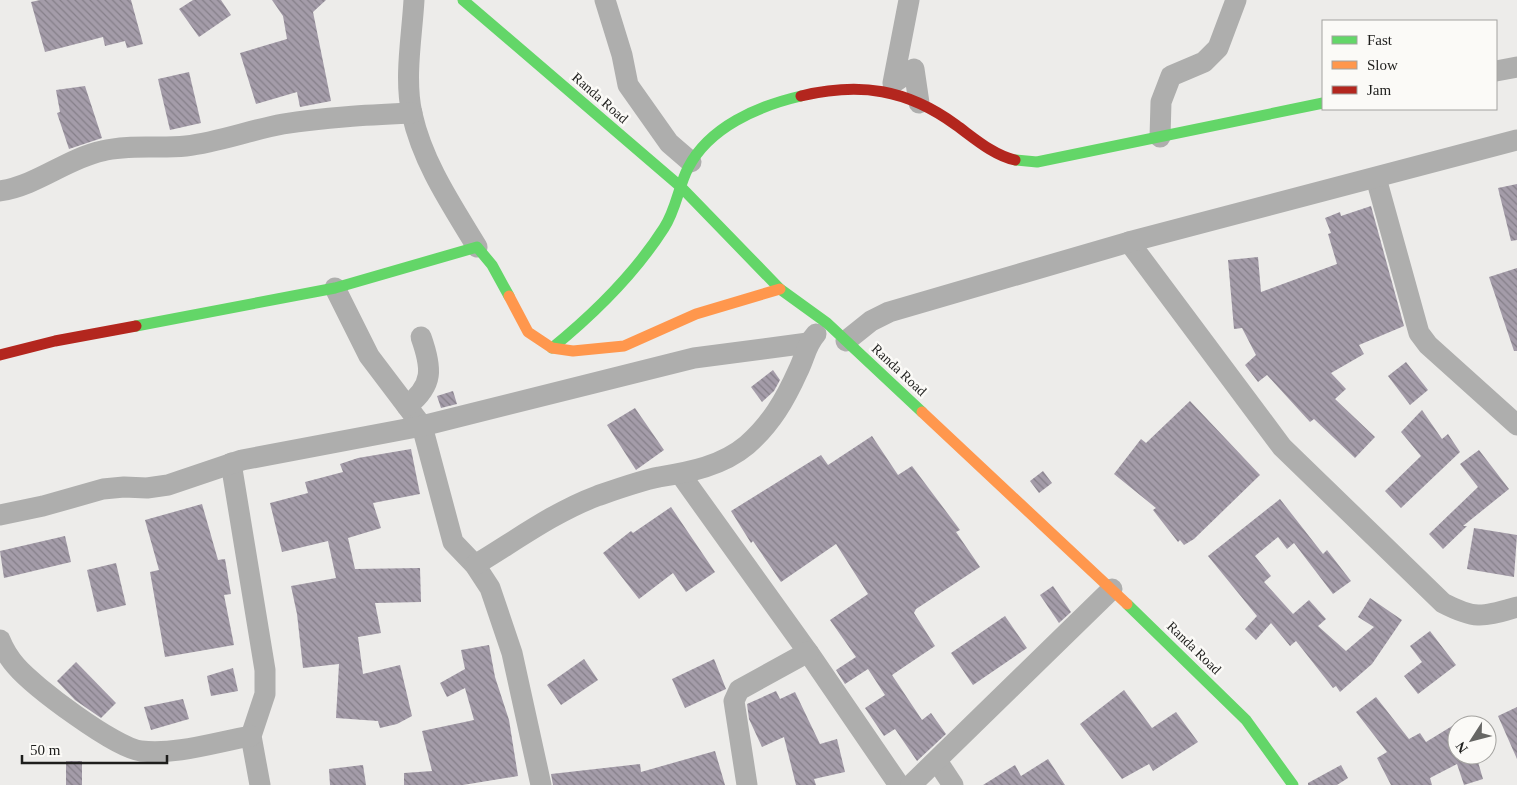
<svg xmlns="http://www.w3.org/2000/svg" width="1517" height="785" font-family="'Times New Roman',serif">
<defs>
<pattern id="building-back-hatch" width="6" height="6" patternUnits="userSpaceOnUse" patternTransform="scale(1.25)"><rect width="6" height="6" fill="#a49ca9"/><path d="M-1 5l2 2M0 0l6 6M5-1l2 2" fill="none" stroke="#857f89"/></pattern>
</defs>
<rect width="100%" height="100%" fill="#edecea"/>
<g fill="url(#building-back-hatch)">
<path d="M 40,0 L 131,0 L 143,44 L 127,48 L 125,41 L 105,46 L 103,37 L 45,52 L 31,2 Z"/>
<path d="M 193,0 L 221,0 L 231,15 L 199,37 L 179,9 Z"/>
<path d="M 272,0 L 326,0 L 313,12 L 331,101 L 300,107 L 297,92 L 256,104 L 240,53 L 287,39 L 283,16 Z"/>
<path d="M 189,72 L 201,123 L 170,130 L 158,79 Z"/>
<path d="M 85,86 L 102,138 L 69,149 L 57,113 L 60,112 L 56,90 Z"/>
<path d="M 1517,184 L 1517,240 L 1511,241 L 1498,188 Z"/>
<path d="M 1371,206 L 1404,326 L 1359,345 L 1364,354 L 1331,373 L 1346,389 L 1335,399 L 1375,437 L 1355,458 L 1314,419 L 1310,422 L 1267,375 L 1258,382 L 1245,365 L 1256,355 L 1242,328 L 1234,329 L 1228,260 L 1258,257 L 1261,292 L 1337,264 L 1328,234 L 1331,233 L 1325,218 L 1340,212 L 1341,216 Z"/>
<path d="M 1517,268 L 1517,351 L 1514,351 L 1489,277 Z"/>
<path d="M 1406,362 L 1428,390 L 1410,405 L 1388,376 Z"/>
<path d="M 773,370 L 780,380 L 774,391 L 762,402 L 751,387 Z"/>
<path d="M 453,391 L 457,404 L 441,408 L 437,396 Z"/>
<path d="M 1190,401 L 1260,475 L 1194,539 L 1184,545 L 1180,540 L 1178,542 L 1153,510 L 1156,508 L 1114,474 L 1141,439 L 1146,443 Z"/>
<path d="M 635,408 L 664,450 L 636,470 L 607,425 Z"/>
<path d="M 1422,410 L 1442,439 L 1448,434 L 1460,452 L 1401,508 L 1385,491 L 1421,456 L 1401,432 Z"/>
<path d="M 872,436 L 898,475 L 912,466 L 960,530 L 956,532 L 980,567 L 916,609 L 914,613 L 935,646 L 892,675 L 922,720 L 931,713 L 946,734 L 917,761 L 895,729 L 884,736 L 865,708 L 885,695 L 868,669 L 845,684 L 836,670 L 856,657 L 830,620 L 868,594 L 836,544 L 781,582 L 753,541 L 751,543 L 731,511 L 821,455 L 828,465 Z"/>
<path d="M 411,449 L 420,494 L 373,503 L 381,528 L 348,538 L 355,569 L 420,568 L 421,602 L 375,603 L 381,633 L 358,637 L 363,674 L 400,665 L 412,716 L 397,724 L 380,728 L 378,721 L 336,718 L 339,664 L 303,668 L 297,614 L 291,586 L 336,578 L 328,541 L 282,552 L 270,503 L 308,493 L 305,482 L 343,472 L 340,464 L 358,458 Z"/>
<path d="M 1479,450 L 1509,489 L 1463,526 L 1467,526 L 1443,549 L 1429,534 L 1478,487 L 1460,464 Z"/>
<path d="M 1043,471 L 1052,483 L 1039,493 L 1030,481 Z"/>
<path d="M 1280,499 L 1323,554 L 1327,550 L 1351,581 L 1333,594 L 1294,543 L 1287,549 L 1278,537 L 1255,556 L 1271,576 L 1264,582 L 1293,614 L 1309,600 L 1326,619 L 1318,626 L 1346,651 L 1374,627 L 1358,617 L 1370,598 L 1402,620 L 1372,664 L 1340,692 L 1336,686 L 1333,688 L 1296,641 L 1290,646 L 1271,623 L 1256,640 L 1245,629 L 1257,616 L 1208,556 Z"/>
<path d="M 202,504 L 218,560 L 225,559 L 231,594 L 224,595 L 234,645 L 165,657 L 150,572 L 159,570 L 145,520 Z"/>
<path d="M 671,507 L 715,572 L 686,592 L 673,573 L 639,599 L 603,553 L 631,531 L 633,533 Z"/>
<path d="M 1474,528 L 1517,535 L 1514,577 L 1467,569 Z"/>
<path d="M 65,536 L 71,562 L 4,578 L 0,551 Z"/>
<path d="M 116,563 L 126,605 L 97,612 L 87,570 Z"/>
<path d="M 1053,586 L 1071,612 L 1059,623 L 1040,595 Z"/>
<path d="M 1005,616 L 1027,648 L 973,685 L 951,653 Z"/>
<path d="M 1430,631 L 1456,665 L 1418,694 L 1404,676 L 1422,662 L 1410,646 Z"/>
<path d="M 489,645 L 495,677 L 509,720 L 518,776 L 463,785 L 404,785 L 404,773 L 432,771 L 422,731 L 474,720 L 465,688 L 447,697 L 440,683 L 465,669 L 461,650 Z"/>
<path d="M 584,659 L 598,680 L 561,705 L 547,685 Z"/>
<path d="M 714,659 L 726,689 L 685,708 L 672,679 Z"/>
<path d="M 76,662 L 116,703 L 101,718 L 75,700 L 57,681 Z"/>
<path d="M 233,668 L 238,691 L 211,696 L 207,676 Z"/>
<path d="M 1124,690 L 1152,728 L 1176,712 L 1198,742 L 1153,771 L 1149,764 L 1122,779 L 1080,724 Z"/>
<path d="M 776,691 L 780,699 L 795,692 L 820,744 L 837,739 L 845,772 L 814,779 L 816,785 L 796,785 L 784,737 L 762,747 L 749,719 L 747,704 Z"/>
<path d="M 1376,697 L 1409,739 L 1420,733 L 1426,742 L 1457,723 L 1457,755 L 1476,755 L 1483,779 L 1464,785 L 1457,764 L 1430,778 L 1432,785 L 1391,785 L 1377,758 L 1387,752 L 1356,712 Z"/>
<path d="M 183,699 L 189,719 L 151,730 L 144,707 Z"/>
<path d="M 1517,707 L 1517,759 L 1498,716 Z"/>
<path d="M 715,751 L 725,785 L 553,785 L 551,774 L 640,764 L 641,772 Z"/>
<path d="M 1048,759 L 1065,785 L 983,785 L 1015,765 L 1021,776 Z"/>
<rect x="66" y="761" width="16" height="24"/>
<path d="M 363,765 L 366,785 L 330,785 L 329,769 Z"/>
<path d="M 1341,765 L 1348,778 L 1337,785 L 1308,785 L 1308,783 Z"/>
</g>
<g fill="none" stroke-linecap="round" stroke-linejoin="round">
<g stroke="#aeaead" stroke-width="21">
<path d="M 414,0 C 412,36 404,78 412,114 C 423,163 451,204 477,247"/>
<path d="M 605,0 L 622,55 L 628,85 L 669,143 L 691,162"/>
<path d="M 909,0 L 893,83 L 914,69 L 919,103"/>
<path d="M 1496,71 L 1517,67"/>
<path d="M 1160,137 L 1161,102 L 1171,76 L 1204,62 L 1218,48 L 1236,0"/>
<path d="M 1376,178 L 1419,333 L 1428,345 L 1517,425"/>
<path d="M 0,191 C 38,185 66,159 102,151 C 130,144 158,149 186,146 C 219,142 250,130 283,124 C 325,117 369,115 412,113"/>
<path d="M 1129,242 L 1282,447 L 1443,603 C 1476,620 1482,617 1517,607"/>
<path d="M 335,288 L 369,356 L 422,426 L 453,542 L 475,565 L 490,588 L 512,653 L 541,785"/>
<path d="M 846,341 L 871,321 L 889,312 L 1129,242 L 1517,140"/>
<path d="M 407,406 C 434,385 432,368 421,337"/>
<path d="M 231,463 L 265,670 L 265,694 L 251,736 L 260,785"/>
<path d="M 681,475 L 808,652 L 899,785"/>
<path d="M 0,515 L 43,506 L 103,489 L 124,487 L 147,488 L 168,485 L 242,460 L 422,426 L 694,358 L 808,343"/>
<path d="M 475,565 C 515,541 554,512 597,496 C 617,489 639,481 659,477 C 690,472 722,466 747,445 C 771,424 785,400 798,371 C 805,357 806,345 816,334"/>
<path d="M 0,640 C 4,650 9,658 16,666 C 34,687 115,748 141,751 C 177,755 216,742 251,736"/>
<path d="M 937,761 L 953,785"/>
<path d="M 747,785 L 734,701 L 739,690 L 808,652"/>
<path d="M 911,785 L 1112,589"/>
</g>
<g stroke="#63d668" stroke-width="11">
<path d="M 463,0 L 681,187 L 780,289 L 827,323 L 922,412"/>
<path d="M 1015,160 L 1037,162 L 1323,103"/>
<path d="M 136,326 L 335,288 L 477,247 L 492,265 L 509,296"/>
<path d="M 552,348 C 595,313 634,275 664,228 C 676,210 678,188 688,168 C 709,127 758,106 801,96"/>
<path d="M 1127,604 L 1246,720 L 1293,785"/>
</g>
<g stroke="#ff974d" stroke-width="11">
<path d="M 509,296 L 528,332 L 552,348 L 573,351 L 624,346 L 696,314 L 780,289"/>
<path d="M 922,412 L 1127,604"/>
</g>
<g stroke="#b3261e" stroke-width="11">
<path d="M 801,96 C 860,82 907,89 956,125 C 974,138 993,155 1015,160"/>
<path d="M 0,355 L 55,341 L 136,326"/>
</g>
</g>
<g text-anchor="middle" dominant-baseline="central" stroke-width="5" stroke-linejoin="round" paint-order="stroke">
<g font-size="14" fill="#1e1e1c" stroke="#fbfaf7">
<text transform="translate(600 98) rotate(41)">Randa Road</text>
<text transform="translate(899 370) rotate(43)">Randa Road</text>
<text transform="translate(1194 648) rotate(44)">Randa Road</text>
</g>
</g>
<rect x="1322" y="20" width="175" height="90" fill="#fbfaf7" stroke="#a3a29f"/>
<rect x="1332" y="36" width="25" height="8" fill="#63d668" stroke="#a3a29f"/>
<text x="1367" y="45" font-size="15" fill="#1e1e1c">Fast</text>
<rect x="1332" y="61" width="25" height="8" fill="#ff974d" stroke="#a3a29f"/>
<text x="1367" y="70" font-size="15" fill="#1e1e1c">Slow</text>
<rect x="1332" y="86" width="25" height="8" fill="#b3261e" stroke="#a3a29f"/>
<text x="1367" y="95" font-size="15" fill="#1e1e1c">Jam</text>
<g transform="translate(1472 740) rotate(234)"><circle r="24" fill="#fbfaf7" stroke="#a3a29f"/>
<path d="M0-4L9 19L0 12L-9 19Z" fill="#666664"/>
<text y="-8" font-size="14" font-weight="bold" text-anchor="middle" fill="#1e1e1c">N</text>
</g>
<path d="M22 755v8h145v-8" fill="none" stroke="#1e1e1c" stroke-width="2.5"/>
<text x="30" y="755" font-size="15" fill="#1e1e1c" stroke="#fbfaf7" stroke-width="4" paint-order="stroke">50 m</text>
</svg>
